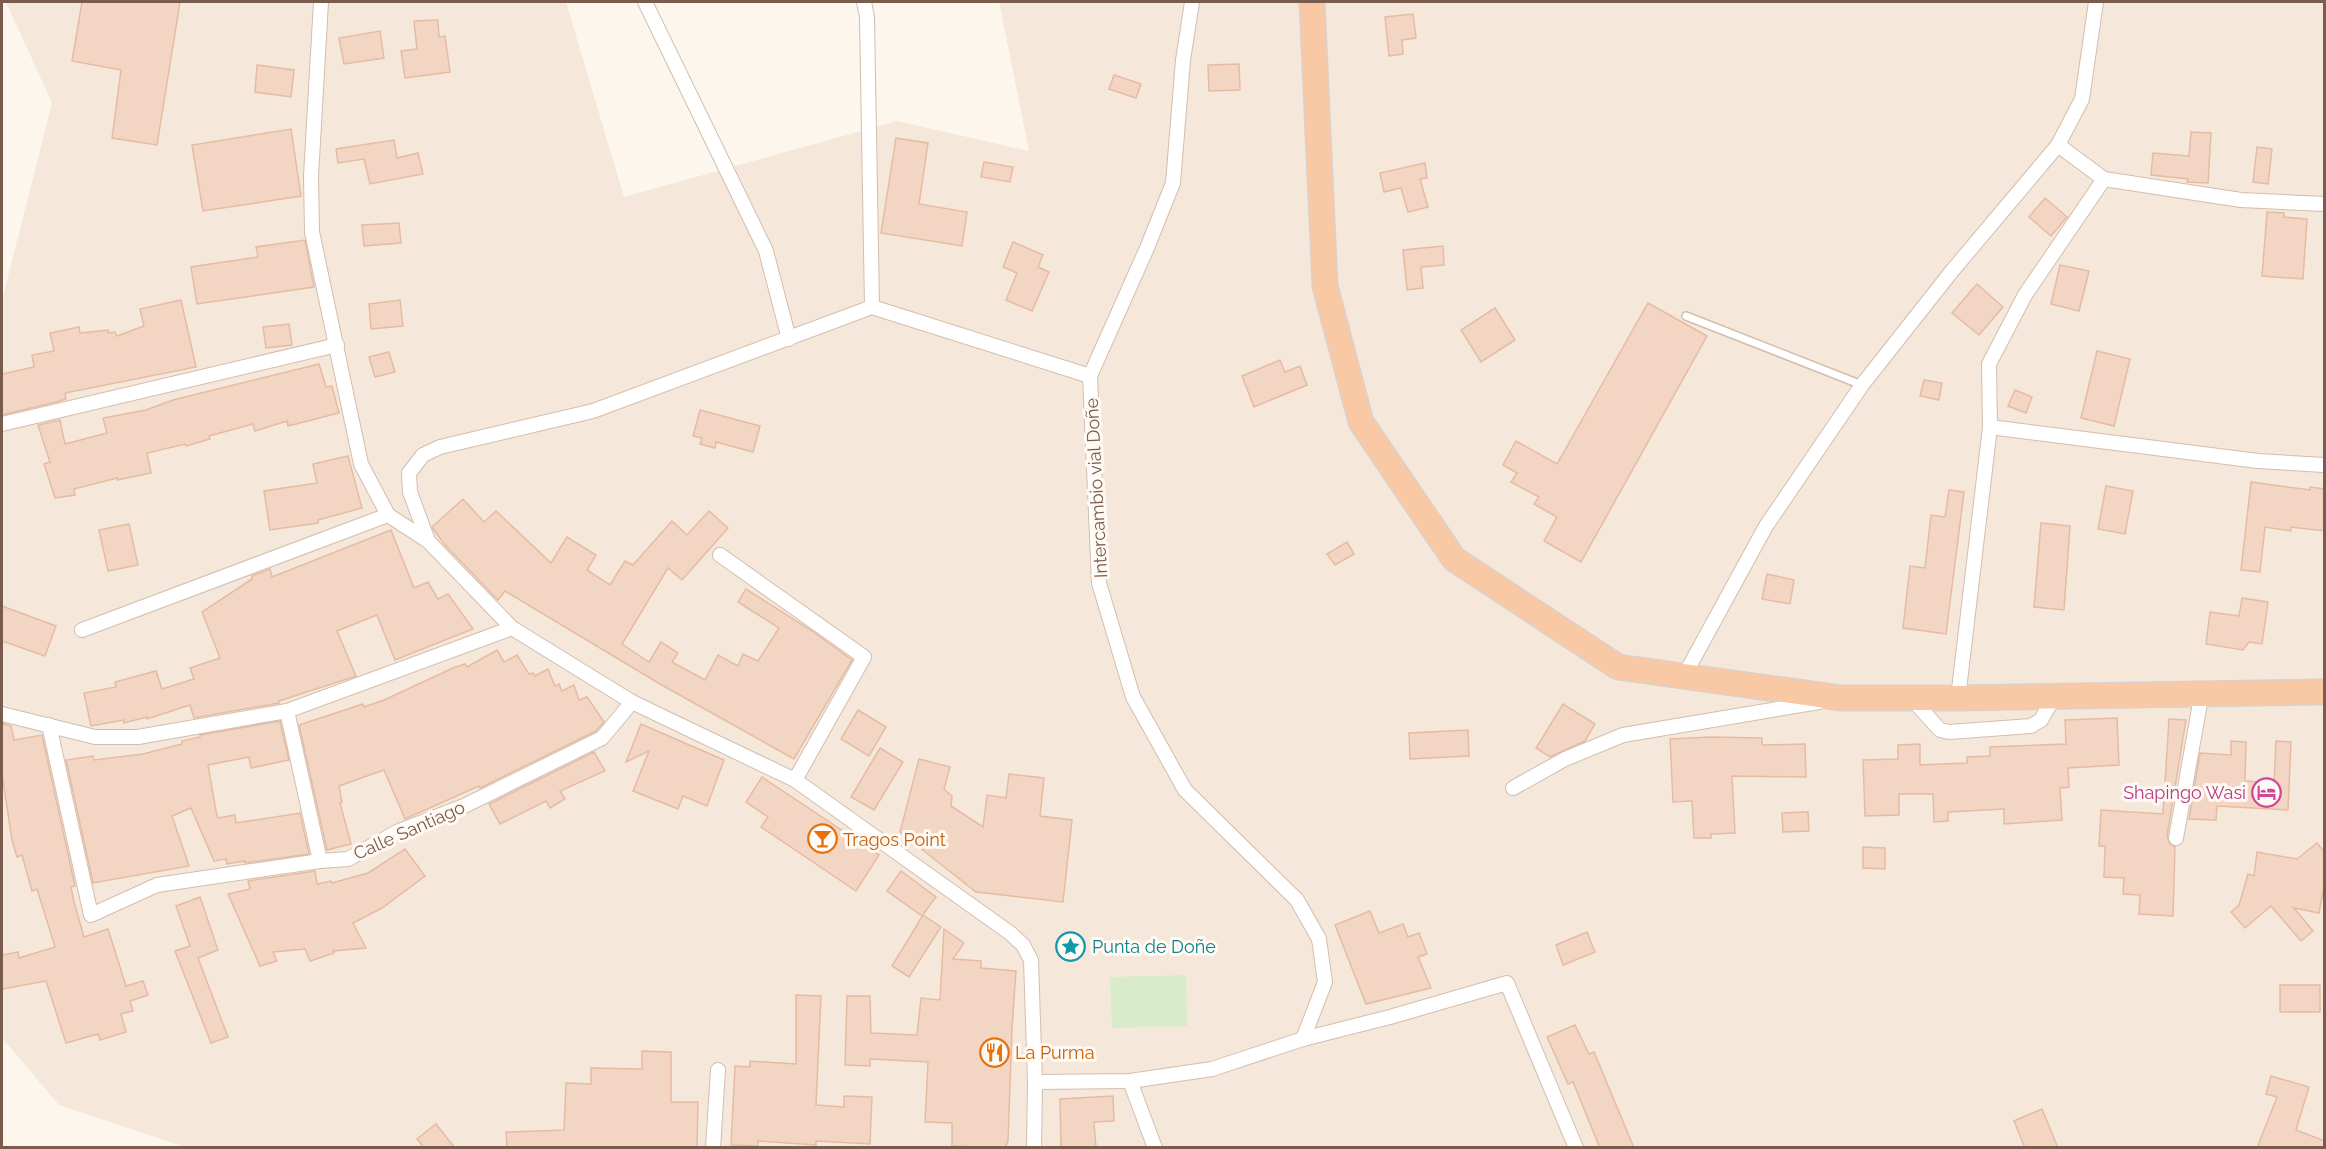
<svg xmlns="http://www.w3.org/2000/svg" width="2326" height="1149" font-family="Raleway,sans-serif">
<rect width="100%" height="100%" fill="#fdf6ec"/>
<path fill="#f5e8da" d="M 6,2 L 566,2 L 624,197 L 897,121 L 1029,151 L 999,2 L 2324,2 L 2324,1147 L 188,1148 L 59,1105 L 2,1038 L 2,300 L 52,103 Z"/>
<path fill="#d8ecc9" d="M 1186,975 L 1187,1026 L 1112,1028 L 1110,977 Z"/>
<g fill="#f3d5c3" stroke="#e6bba3" stroke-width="1.5">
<path d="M 82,2 L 180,2 L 157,145 L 112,138 L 121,70 L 72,61 Z"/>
<path d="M 1413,14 L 1416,38 L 1402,40 L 1403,54 L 1389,56 L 1385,17 Z"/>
<path d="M 438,20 L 439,37 L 445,36 L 450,72 L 405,78 L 401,51 L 417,49 L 414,21 Z"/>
<path d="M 380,31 L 384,58 L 344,64 L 339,38 Z"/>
<path d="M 1239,64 L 1240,90 L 1209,91 L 1208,65 Z"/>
<path d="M 257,65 L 294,70 L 291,97 L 255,92 Z"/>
<path d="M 1114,75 L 1141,84 L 1136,98 L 1109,89 Z"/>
<path d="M 291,129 L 301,196 L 203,211 L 192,145 Z"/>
<path d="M 2191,132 L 2211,133 L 2208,183 L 2187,182 L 2188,179 L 2151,175 L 2153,153 L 2189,156 Z"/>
<path d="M 896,138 L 928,143 L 919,204 L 967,212 L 962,246 L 881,233 Z"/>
<path d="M 394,140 L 397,158 L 418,153 L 423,174 L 370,184 L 364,159 L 338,163 L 336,149 Z"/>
<path d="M 2257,147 L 2272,149 L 2268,184 L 2253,182 Z"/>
<path d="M 984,162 L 1013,167 L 1010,182 L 981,177 Z"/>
<path d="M 1425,163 L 1427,178 L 1420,179 L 1428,207 L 1408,212 L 1401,188 L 1384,192 L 1380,173 Z"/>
<path d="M 2045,198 L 2067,217 L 2051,236 L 2029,217 Z"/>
<path d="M 2267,212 L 2284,213 L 2284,217 L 2307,219 L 2303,279 L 2262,276 Z"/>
<path d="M 399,223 L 401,243 L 364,246 L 362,225 Z"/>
<path d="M 305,240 L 314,287 L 197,304 L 191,267 L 258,257 L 256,247 Z"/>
<path d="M 1013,242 L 1043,255 L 1038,267 L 1049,272 L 1032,311 L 1006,300 L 1017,273 L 1003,267 Z"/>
<path d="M 1443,246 L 1444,265 L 1421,267 L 1423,288 L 1407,290 L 1403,250 Z"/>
<path d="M 2060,265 L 2089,271 L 2079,311 L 2051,304 Z"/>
<path d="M 1977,284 L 2003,307 L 1979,335 L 1952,313 Z"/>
<path d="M 181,300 L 196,367 L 65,393 L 66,399 L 56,402 L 2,415 L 2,374 L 34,367 L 32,355 L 54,351 L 50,333 L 79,327 L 80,333 L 108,330 L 108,333 L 115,332 L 117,336 L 144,326 L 140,309 Z"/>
<path d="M 400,300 L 403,326 L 371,329 L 369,304 Z"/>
<path d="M 1648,303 L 1707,336 L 1581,562 L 1544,541 L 1557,517 L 1534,504 L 1539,497 L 1511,482 L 1517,473 L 1503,465 L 1516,441 L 1557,464 Z"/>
<path d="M 1495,308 L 1515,340 L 1481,362 L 1461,330 Z"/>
<path d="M 289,324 L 292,345 L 266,348 L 263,327 Z"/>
<path d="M 2097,351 L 2130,359 L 2114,426 L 2081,418 Z"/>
<path d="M 389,352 L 395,372 L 375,377 L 369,357 Z"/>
<path d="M 1280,360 L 1285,372 L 1300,366 L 1307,385 L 1254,407 L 1242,376 Z"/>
<path d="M 319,364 L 326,387 L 332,386 L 339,413 L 288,426 L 287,421 L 255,431 L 253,424 L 209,436 L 210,439 L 186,446 L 185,444 L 147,453 L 151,473 L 117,480 L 117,478 L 74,489 L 75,495 L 55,498 L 44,464 L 50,462 L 38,425 L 60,420 L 65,444 L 107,433 L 103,418 L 146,410 L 173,400 Z"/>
<path d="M 1924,380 L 1942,383 L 1939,400 L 1920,396 Z"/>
<path d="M 2015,390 L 2032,397 L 2026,413 L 2008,406 Z"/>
<path d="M 700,410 L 760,426 L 753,452 L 716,442 L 715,448 L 700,444 L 702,438 L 693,436 Z"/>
<path d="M 348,456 L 362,508 L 318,520 L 318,523 L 270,530 L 264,491 L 317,483 L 313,464 Z"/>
<path d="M 2251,482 L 2310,490 L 2310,487 L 2325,489 L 2325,531 L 2291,527 L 2291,531 L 2265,527 L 2260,572 L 2241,570 Z"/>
<path d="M 2106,486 L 2133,491 L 2125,534 L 2098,529 Z"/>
<path d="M 1949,490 L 1964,492 L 1946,634 L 1903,628 L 1910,566 L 1925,568 L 1931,515 L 1945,517 Z"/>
<path d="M 463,499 L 484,522 L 496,511 L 551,563 L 567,537 L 596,555 L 587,570 L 610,585 L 625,561 L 633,565 L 672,521 L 687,535 L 709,511 L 728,528 L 682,580 L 668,568 L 622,644 L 649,662 L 661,642 L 678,653 L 672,662 L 705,680 L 718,655 L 738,666 L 743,654 L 758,661 L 779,628 L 738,602 L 746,589 L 812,631 L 852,660 L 794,759 L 660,684 L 505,591 L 498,600 L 444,544 L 432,527 Z"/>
<path d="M 2041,523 L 2070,526 L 2064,610 L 2034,607 Z"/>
<path d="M 129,524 L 138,565 L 108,571 L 99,530 Z"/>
<path d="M 391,530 L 414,588 L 428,582 L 438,599 L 448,594 L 473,629 L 395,660 L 377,615 L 337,631 L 356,676 L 279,701 L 279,703 L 194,718 L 190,705 L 147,719 L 147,717 L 124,723 L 124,720 L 91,726 L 84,693 L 116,687 L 115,682 L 156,671 L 162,689 L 194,679 L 190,668 L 220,658 L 202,612 L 252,579 L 252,576 L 270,569 L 272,577 Z"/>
<path d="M 1347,542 L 1354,554 L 1335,565 L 1327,554 Z"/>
<path d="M 1767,574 L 1794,580 L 1790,604 L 1762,599 Z"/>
<path d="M 2242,598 L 2268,602 L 2262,644 L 2249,642 L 2243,650 L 2206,644 L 2210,612 L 2239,616 Z"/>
<path d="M 2,606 L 56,626 L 45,656 L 2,641 Z"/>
<path d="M 497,650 L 504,662 L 517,655 L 529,674 L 533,673 L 535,676 L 548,669 L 555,686 L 559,684 L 562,691 L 574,685 L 579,700 L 587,697 L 604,722 L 596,731 L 480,788 L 479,786 L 405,819 L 384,770 L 339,786 L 342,802 L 340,803 L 351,844 L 327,850 L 299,725 L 363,704 L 364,707 L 384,700 L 453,668 L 465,664 L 467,667 Z"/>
<path d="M 1563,704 L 1595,724 L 1585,741 L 1550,757 L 1536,748 Z"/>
<path d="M 858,710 L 886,727 L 869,756 L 841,739 Z"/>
<path d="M 2117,718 L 2119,765 L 2068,768 L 2069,787 L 2060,788 L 2062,820 L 2004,824 L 2004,809 L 1948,812 L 1948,821 L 1934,822 L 1933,794 L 1899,794 L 1899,815 L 1865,816 L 1863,760 L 1898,759 L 1898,745 L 1920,744 L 1920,765 L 1967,763 L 1967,757 L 1990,756 L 1990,747 L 2066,744 L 2065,720 Z"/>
<path d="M 2169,719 L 2186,720 L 2167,836 L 2170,844 L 2175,847 L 2173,916 L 2139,914 L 2140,895 L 2123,894 L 2124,878 L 2104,877 L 2105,846 L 2099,846 L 2101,810 L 2163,814 Z"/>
<path d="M 280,721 L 289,760 L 251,768 L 249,757 L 208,765 L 216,811 L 218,818 L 235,815 L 236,823 L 300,813 L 309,854 L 245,863 L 245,861 L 227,864 L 226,859 L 214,861 L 191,808 L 172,816 L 189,866 L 93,883 L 66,760 L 93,756 L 94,760 L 143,754 L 182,744 L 182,741 L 200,737 L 200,735 Z"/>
<path d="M 2,723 L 11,726 L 14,740 L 42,735 L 75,886 L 71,887 L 74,902 L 84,937 L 108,929 L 126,986 L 143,981 L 148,995 L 130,1001 L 133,1011 L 121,1014 L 126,1032 L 100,1040 L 98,1034 L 66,1043 L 46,981 L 2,989 L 2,955 L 18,952 L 19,958 L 55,947 L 37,889 L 32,891 L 22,855 L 17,857 L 12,840 L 2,774 Z"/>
<path d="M 641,724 L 724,760 L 707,806 L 683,796 L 678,809 L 633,791 L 649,751 L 626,762 Z"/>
<path d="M 1468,730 L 1469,756 L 1410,759 L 1409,733 Z"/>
<path d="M 1711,737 L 1762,738 L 1762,745 L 1805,744 L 1806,777 L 1732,776 L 1735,833 L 1711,834 L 1711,838 L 1694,838 L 1692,801 L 1673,802 L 1670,739 Z"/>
<path d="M 2231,741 L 2246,742 L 2245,781 L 2274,783 L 2276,741 L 2291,742 L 2288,810 L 2217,806 L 2216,820 L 2189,819 L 2200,753 L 2231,755 Z"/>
<path d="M 880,748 L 903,762 L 874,810 L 851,797 Z"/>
<path d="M 594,752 L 605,771 L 560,791 L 565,799 L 550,808 L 546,801 L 500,824 L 489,804 Z"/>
<path d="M 919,759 L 950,767 L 944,789 L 952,796 L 951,806 L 983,827 L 987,795 L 1006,798 L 1009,774 L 1044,778 L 1040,816 L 1072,820 L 1063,902 L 976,892 L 900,832 Z"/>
<path d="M 762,777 L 879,855 L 856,891 L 761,827 L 768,817 L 746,802 Z"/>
<path d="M 1801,812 L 1808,812 L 1809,831 L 1783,832 L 1782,813 Z"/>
<path d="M 2317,843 L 2325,853 L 2325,881 L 2319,913 L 2294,908 L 2313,931 L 2301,941 L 2271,906 L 2245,928 L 2231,912 L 2239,905 L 2248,874 L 2254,876 L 2257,852 L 2297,859 Z"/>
<path d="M 1863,847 L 1885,848 L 1885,869 L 1863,868 Z"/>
<path d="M 405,849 L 425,876 L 382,908 L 353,923 L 366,948 L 333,951 L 334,953 L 310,961 L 305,949 L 273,952 L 277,961 L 260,966 L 228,894 L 250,889 L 248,881 L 315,871 L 317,884 L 331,881 L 332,883 L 368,873 Z"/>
<path d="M 901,871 L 936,897 L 922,916 L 887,891 Z"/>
<path d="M 200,897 L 218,950 L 198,958 L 228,1037 L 211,1043 L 175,951 L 190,946 L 176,906 Z"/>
<path d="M 1370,911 L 1379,933 L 1403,924 L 1408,937 L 1419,933 L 1427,954 L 1418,957 L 1431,988 L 1366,1004 L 1335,925 Z"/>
<path d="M 923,915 L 941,927 L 909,977 L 892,966 Z"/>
<path d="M 944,929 L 964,943 L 953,959 L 981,961 L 981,968 L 1016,971 L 1012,1028 L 1008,1141 L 1005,1148 L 952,1146 L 952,1123 L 925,1122 L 928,1062 L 870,1059 L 870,1066 L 845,1065 L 847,996 L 870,996 L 871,1033 L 917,1035 L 921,998 L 940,1000 Z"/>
<path d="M 1587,932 L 1595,952 L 1563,965 L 1556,945 Z"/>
<rect x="2280" y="985" width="40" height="27"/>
<path d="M 796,995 L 821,996 L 816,1105 L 844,1107 L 844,1096 L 872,1097 L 870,1144 L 816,1141 L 816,1145 L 758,1141 L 758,1146 L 731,1145 L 735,1066 L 750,1067 L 750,1061 L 796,1064 Z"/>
<path d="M 1575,1025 L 1589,1054 L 1594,1052 L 1634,1148 L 1600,1148 L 1573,1082 L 1568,1084 L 1547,1037 Z"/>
<path d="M 642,1051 L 671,1052 L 671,1102 L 698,1102 L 697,1148 L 507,1148 L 506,1132 L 564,1130 L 566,1083 L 591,1084 L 591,1068 L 642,1069 Z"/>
<path d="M 2271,1076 L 2309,1087 L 2296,1130 L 2325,1141 L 2325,1148 L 2257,1148 L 2277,1097 L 2266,1094 Z"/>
<path d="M 1113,1096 L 1114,1121 L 1094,1122 L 1096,1148 L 1061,1148 L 1060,1099 Z"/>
<path d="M 2042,1109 L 2058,1148 L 2025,1148 L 2014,1121 Z"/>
<path d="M 436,1124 L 455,1148 L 424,1148 L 417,1139 Z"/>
</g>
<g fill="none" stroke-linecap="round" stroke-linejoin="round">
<defs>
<path id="service" d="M 1686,316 L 1862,385"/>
<g id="minor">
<path d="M 321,2 L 311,176 L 312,232 L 361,464 L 388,515 L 428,541 L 512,628 L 632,702 L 795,780 L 1010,933 L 1023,945 L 1031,960 L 1035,1082 L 1034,1148"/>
<path d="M 645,2 L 766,251 L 789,339"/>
<path d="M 864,2 L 867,17 L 872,307"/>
<path d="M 1192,2 L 1183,60 L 1173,183 L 1147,248 L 1090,376 L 1099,583 L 1133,697 L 1185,790 L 1297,900 L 1319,939 L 1325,982 L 1303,1039"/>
<path d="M 2058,145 L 2104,179 L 2241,200 L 2324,204"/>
<path d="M 2,424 L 337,345"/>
<path d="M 1990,427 L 2258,461 L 2324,465"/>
<path d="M 428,541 L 410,492 L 409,473 L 423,455 L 440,447 L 593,411 L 872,307 L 1090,376"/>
<path d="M 720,555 L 864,657 L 795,780"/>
<path d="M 82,630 L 388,515"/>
<path d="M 1684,676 L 1766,526 L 1862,385 L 1952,271 L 2058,145 L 2082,99 L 2096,2"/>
<path d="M 1911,698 L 1940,730 L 1949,732 L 2031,726 L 2041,720 L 2055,695"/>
<path d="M 1958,698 L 1990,427 L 1989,364 L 2025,295 L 2104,179"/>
<path d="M 287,711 L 320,861"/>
<path d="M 2,714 L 95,737 L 138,737 L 287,711 L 512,628"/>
<path d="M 49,725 L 91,915 L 157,885 L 320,861 L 348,859 L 399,831 L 464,806 L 602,738 L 632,702"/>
<path d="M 1513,788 L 1565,759 L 1623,735 L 1819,702"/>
<path d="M 2176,838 L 2202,692"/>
<path d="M 1130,1081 L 1155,1148"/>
<path d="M 1035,1082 L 1130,1081 L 1212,1069 L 1303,1039 L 1390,1017 L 1507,983 L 1576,1148"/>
<path d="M 713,1148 L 718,1070"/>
</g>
<path id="trunk" d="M 1312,2 L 1325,286 L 1361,422 L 1454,559 L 1618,667 L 1841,698 L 1958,698 L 2324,692"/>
</defs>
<use href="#service" stroke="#d1beb0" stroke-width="10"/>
<use href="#minor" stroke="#d1beb0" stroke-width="16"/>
<use href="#trunk" stroke="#dad1cd" stroke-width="27"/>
<use href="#service" stroke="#fff" stroke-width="7"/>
<use href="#minor" stroke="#fff" stroke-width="14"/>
<use href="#trunk" stroke="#f9c8a4" stroke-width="24"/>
</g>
<defs>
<symbol id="hotel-ring" viewBox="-11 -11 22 22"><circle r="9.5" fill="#fffaf3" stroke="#d1479c" stroke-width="1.5"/><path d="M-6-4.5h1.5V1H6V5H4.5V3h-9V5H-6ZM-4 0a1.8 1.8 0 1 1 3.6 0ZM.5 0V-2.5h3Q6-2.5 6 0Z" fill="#d1479c"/></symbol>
<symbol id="bar-ring" viewBox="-11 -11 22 22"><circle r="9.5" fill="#fffaf3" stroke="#e8710a" stroke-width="1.5"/><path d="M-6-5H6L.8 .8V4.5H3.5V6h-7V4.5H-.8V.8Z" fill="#e8710a"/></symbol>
<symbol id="sight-ring" viewBox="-11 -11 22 22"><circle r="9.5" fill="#fffaf3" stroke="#0f9aa8" stroke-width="1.5"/><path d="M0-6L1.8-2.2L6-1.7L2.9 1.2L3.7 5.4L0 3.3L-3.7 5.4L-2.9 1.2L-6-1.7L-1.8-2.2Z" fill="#0f9aa8"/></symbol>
<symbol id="restaurant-ring" viewBox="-11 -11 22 22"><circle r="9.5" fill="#fffaf3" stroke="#e8710a" stroke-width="1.5"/><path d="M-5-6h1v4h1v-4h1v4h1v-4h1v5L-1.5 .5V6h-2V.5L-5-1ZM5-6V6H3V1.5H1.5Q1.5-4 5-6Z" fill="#e8710a"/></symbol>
</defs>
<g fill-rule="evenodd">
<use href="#hotel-ring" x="2250" y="776" width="33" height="33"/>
<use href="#bar-ring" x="806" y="822" width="33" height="33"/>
<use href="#sight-ring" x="1054" y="930" width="33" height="33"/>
<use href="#restaurant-ring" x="978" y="1036" width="33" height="33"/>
</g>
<g text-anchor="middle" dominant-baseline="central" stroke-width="6" stroke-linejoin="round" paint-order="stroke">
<g font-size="18" fill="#7a5c4d" stroke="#fffaf3">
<text transform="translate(1096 488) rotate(-93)">Intercambio vial Doñe</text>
<text transform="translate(409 830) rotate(-24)">Calle Santiago</text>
</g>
<g font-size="18" fill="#b23c85" stroke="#fffaf3" text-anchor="end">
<text x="2246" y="792">Shapingo Wasi</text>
</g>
<g font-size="18" fill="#c56008" stroke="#fffaf3" text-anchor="start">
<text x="843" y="839">Tragos Point</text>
<text x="1015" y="1052">La Purma</text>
</g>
<g font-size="18" fill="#0d838f" stroke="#fffaf3" text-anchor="start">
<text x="1092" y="946">Punta de Doñe</text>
</g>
</g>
<rect width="2326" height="1149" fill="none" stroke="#7a5c4d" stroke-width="6"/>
</svg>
